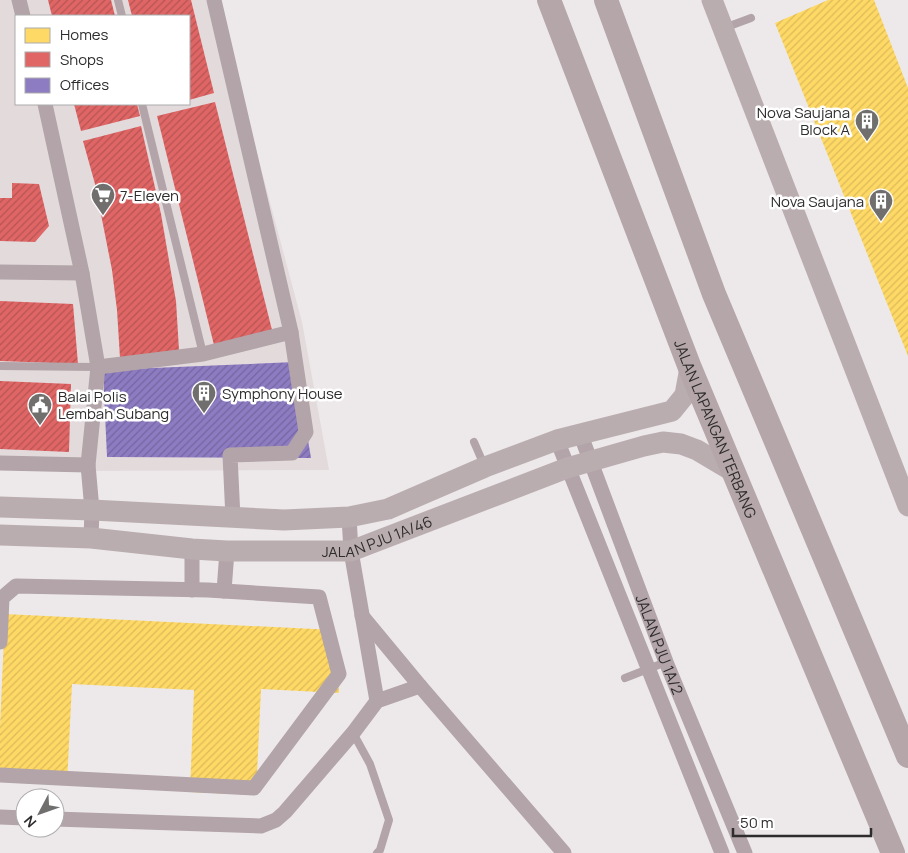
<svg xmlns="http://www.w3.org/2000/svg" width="908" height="853" font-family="Manrope,sans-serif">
<defs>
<pattern id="homes-hatch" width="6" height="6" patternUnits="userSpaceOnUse" patternTransform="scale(1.25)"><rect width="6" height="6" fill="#ffd966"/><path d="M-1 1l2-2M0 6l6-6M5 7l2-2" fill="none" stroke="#dbba59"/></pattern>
<pattern id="shops-hatch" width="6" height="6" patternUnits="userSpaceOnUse" patternTransform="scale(1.25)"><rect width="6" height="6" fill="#e06666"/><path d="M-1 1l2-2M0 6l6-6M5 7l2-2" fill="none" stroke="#b65454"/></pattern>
<pattern id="offices-hatch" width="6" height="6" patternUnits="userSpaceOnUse" patternTransform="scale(1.25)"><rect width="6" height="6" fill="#8e7cc3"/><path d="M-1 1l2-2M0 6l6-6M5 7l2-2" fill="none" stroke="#74669f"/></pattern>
</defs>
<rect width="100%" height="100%" fill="#ede9ea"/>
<path fill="#e3dadc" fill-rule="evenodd" d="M 0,0 L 216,0 L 302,322 L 329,470 L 77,471 L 0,469 ZM 16,16 L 189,16 L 189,104 L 16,104 Z"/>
<g fill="url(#homes-hatch)">
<path d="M 828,0 L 874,0 L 908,88 L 908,356 L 775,23 Z"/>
<path d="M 5,614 L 335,630 L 339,693 L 261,689 L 256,795 L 190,792 L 194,690 L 72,684 L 67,784 L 0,781 L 0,727 Z"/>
</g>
<g fill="url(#shops-hatch)">
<path d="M 48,0 L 111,0 L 115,16 L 52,16 Z"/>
<path d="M 128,0 L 191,0 L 214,93 L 189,100 L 189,16 L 132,16 Z"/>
<path d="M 215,102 L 272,330 L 214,345 L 157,116 Z"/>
<path d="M 74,104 L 137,104 L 140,116 L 81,131 Z"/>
<path d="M 141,126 L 161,214 L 176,301 L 179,350 L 120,358 L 117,310 L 112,270 L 95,184 L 83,141 Z"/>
<path d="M 12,183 L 39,184 L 49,226 L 35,242 L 0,241 L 0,198 L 12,198 Z"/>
<path d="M 0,301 L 73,304 L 78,364 L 0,361 Z"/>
<path d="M 0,381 L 71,384 L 69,452 L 0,449 Z"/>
</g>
<path fill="url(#offices-hatch)" d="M 295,362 L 311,458 L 107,457 L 103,370 Z"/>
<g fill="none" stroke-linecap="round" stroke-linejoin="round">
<g stroke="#b2a4a8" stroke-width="8">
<path d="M 118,0 L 122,16"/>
<path d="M 724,28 L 751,18"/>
<path d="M 142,104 L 203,354"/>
<path d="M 0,366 L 98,367"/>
<path d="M 474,442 L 484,465"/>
<path d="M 625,678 L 666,662"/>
<path d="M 353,733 L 370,764 L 389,820 L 380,850 L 377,853"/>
</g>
<g stroke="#b2a4a8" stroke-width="15">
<path d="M 19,0 L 23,16"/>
<path d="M 45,104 L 82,273 L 98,367 L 88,465 L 92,510 L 91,538"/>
<path d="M 0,272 L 82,273"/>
<path d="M 98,367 L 203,354 L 291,332 L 214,0"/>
<path id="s1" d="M 580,433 L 666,662 L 745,853"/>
<path d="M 557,440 L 722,853"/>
<path d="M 0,463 L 88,465"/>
<path d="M 349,517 L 351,551 L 377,701"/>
<path d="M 233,518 L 230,455 L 292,453 L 306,432 L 291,332"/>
<path d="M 192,590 L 192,549"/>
<path d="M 224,591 L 227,551"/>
<path d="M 362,616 L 420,686 L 564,853"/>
<path d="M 0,642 L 2,598 L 16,586 L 208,590 L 319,597 L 339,674 L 254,788 L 0,775"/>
<path d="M 0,817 L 25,818"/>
<path d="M 55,819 L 261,826 L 276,820 L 285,812 L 353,733 L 377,701 L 420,686"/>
</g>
<g stroke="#baadb0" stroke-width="21">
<path d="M 712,0 L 908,506"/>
<path d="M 0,507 L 92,510 L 284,520 L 349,517 L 388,509 L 485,467 L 557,440 L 672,411 L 685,395 L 690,368"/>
<path id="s2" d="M 0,535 L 91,538 L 192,549 L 227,551 L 351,551 L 567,468 L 644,446 L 663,442 L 681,444 L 697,450 L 734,472"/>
</g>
<g stroke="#b4a6a9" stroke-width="24">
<path id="s3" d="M 549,0 L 690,368 L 893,853"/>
<path d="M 606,0 L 714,294 L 908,756"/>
</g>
</g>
<defs>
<symbol id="building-pin" viewBox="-11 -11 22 30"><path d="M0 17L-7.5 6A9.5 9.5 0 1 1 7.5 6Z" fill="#716e6e" stroke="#fff"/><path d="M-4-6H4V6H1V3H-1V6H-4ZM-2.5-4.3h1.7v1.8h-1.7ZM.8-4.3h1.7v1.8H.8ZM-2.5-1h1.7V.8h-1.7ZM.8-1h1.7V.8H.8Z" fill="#fff"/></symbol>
<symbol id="supermarket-pin" viewBox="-11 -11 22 30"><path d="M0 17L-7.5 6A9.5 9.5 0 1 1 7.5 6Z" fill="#716e6e" stroke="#fff"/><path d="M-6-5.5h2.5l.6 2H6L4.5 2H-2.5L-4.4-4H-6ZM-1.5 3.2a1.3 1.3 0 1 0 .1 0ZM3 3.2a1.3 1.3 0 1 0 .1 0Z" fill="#fff"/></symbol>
<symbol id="civic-pin" viewBox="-11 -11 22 30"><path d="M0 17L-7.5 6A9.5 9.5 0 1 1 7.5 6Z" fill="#716e6e" stroke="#fff"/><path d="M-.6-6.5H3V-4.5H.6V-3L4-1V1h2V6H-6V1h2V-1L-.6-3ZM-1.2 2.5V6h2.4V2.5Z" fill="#fff"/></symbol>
</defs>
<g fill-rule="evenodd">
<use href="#building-pin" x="853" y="107" width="28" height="38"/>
<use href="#supermarket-pin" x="89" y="181" width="28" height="38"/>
<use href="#building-pin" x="867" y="187" width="28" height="38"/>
<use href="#building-pin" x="190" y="379" width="28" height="38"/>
<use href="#civic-pin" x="26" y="391" width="28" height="38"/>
</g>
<g text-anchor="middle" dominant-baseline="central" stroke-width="5" stroke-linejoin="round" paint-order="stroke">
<g font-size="15" fill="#2e2c2c" stroke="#fff" text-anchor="start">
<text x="850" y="112" text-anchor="end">Nova Saujana<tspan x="850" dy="17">Block A</tspan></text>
<text x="120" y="195">7-Eleven</text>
<text x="864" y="201" text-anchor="end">Nova Saujana</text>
<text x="222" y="393">Symphony House</text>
<text x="58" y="396">Balai Polis<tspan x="58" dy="17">Lembah Subang</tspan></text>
</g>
<g font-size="15" fill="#2e2c2c" stroke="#fff">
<text stroke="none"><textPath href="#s3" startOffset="460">JALAN LAPANGAN TERBANG</textPath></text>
<text stroke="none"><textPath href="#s2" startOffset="380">JALAN PJU 1A/46</textPath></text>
<text stroke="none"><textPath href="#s1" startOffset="226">JALAN PJU 1A/2</textPath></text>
</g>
</g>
<rect x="15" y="15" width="175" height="90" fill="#ffffff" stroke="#ababab"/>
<rect x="25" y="28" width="25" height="15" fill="#ffd966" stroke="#ababab"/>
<text x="60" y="40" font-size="15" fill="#2e2c2c">Homes</text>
<rect x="25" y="52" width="25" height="15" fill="#e06666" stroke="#ababab"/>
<text x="60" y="65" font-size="15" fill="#2e2c2c">Shops</text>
<rect x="25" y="78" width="25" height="15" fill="#8e7cc3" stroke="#ababab"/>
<text x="60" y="90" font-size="15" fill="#2e2c2c">Offices</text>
<g transform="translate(40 813) rotate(229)"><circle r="24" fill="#ffffff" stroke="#ababab"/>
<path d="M0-4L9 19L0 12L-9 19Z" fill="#716e6e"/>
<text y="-8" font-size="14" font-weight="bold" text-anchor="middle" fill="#2e2c2c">N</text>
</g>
<path d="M733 828v8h138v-8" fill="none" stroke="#2e2c2c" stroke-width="2.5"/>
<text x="740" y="828" font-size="15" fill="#2e2c2c" stroke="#ffffff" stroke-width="4" paint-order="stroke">50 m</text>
</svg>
